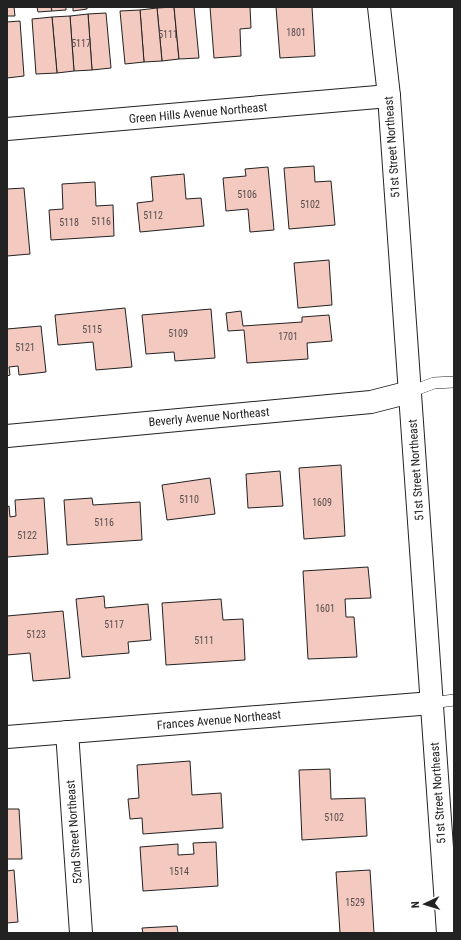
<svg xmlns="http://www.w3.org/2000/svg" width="461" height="940" font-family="'Roboto Condensed',sans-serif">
<rect width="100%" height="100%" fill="#fff"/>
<g fill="#f3c9c0" stroke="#222">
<path d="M 7,7 L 14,7 L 15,16 L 7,16 Z"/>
<path d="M 37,7 L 51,7 L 52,11 L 38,12 Z"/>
<path d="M 51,7 L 66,7 L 66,10 L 52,11 Z"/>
<path d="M 73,7 L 87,7 L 87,9 L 73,11 Z"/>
<path d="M 174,7 L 179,59 L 162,61 L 157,8 Z"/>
<path d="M 174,7 L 194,7 L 199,58 L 179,59 Z"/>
<path d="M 210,7 L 250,7 L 251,28 L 240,29 L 241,56 L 214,58 Z"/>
<path d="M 276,7 L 312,7 L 315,56 L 280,58 Z"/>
<path d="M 157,8 L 162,61 L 144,62 L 140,10 Z"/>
<path d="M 140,10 L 144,62 L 125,64 L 120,11 Z"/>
<path d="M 106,13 L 111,68 L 92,70 L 88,14 Z"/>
<path d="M 88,14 L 92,70 L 74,71 L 70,16 Z"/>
<path d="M 70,16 L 74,71 L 57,73 L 52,17 Z"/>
<path d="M 52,17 L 57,73 L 36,74 L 32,19 Z"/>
<path d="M 20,21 L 24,76 L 7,78 L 7,22 Z"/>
<path d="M 314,166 L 315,182 L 331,181 L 335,225 L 289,229 L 284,168 Z"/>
<path d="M 268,167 L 274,230 L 250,232 L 248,209 L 226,211 L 223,178 L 246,176 L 245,169 Z"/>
<path d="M 184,174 L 186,199 L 201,198 L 204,226 L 140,232 L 137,203 L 153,201 L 151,177 Z"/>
<path d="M 95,182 L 96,206 L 113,205 L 114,236 L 51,240 L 49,210 L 63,209 L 62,184 Z"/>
<path d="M 24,188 L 30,254 L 7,256 L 7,189 Z"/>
<path d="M 329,260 L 332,305 L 298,308 L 294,263 Z"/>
<path d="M 125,308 L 132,367 L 96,370 L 93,342 L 58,345 L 55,315 Z"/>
<path d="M 211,309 L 215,358 L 175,361 L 174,352 L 146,354 L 142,315 Z"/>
<path d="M 241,311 L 243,326 L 302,322 L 302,317 L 329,315 L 332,341 L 307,343 L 308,359 L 247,363 L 244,330 L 228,331 L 226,313 Z"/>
<path d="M 41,326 L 46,372 L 19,375 L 18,366 L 9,367 L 10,375 L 7,376 L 7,329 Z"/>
<path d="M 341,465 L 345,536 L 304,539 L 299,468 Z"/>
<path d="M 280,471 L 283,506 L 248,508 L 246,474 Z"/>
<path d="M 210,478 L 215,514 L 167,520 L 162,485 Z"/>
<path d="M 44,498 L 48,554 L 7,557 L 7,507 L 9,506 L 10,517 L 16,516 L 15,500 Z"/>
<path d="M 92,498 L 93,505 L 140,502 L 142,540 L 67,545 L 64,500 Z"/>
<path d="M 368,567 L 371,598 L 345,599 L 346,617 L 354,617 L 357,657 L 308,659 L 303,571 Z"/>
<path d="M 104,596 L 105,608 L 148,604 L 151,640 L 128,642 L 129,653 L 82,657 L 76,599 Z"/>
<path d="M 221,599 L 223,620 L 243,619 L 245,660 L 166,665 L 162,603 Z"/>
<path d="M 63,611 L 70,678 L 33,681 L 30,653 L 7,655 L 7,616 Z"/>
<path d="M 190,761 L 192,795 L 221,793 L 223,828 L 143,834 L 142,818 L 130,819 L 128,799 L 139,798 L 137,765 Z"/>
<path d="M 330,769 L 331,799 L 365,798 L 367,836 L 302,840 L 299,770 Z"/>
<path d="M 7,809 L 19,809 L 22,859 L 7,859 Z"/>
<path d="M 216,842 L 218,886 L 143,891 L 140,847 L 178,844 L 178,855 L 194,854 L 193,843 Z"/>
<path d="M 14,870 L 18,922 L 7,923 L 7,871 Z"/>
<path d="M 370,870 L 374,933 L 340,933 L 336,872 Z"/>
<path d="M 177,926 L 178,933 L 143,933 L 142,928 Z"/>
</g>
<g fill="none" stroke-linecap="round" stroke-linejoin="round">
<defs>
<g id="lane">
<path d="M 410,392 L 434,383 L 454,382"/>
<path d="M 432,703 L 454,700"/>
</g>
<g id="street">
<path d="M 7,129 L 389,96"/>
<path d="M 7,436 L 371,402 L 410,392"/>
<path d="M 67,732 L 81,933"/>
<path d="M 7,737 L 432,703"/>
</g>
<path id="secondary" d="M 379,7 L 389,96 L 448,933"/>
</defs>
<use href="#lane" stroke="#222" stroke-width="12"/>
<use href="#street" stroke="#222" stroke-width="24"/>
<use href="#secondary" stroke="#222" stroke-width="24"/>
<use href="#lane" stroke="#fff" stroke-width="11"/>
<use href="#street" stroke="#fff" stroke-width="22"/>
<use href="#secondary" stroke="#fff" stroke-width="22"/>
</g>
<g text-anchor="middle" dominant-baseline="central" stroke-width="3" stroke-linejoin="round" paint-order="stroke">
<g font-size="10" fill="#564c4a">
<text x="296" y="32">1801</text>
<text x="168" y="34">5111</text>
<text x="81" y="43">5117</text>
<text x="247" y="194">5106</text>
<text x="310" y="204">5102</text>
<text x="153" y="215">5112</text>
<text x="101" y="221">5116</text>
<text x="69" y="222">5118</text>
<text x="92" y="329">5115</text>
<text x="178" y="333">5109</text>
<text x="288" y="336">1701</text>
<text x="25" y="347">5121</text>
<text x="189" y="499">5110</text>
<text x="322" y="502">1609</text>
<text x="104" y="522">5116</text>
<text x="27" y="535">5122</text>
<text x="325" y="608">1601</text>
<text x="114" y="624">5117</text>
<text x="36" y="634">5123</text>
<text x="204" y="640">5111</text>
<text x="334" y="817">5102</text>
<text x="179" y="871">1514</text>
<text x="355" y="902">1529</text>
</g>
<g font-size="12" fill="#222" stroke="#fff">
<text transform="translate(198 113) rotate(-5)">Green Hills Avenue Northeast</text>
<text transform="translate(392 147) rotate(-94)">51st Street Northeast</text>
<text transform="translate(209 417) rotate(-5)">Beverly Avenue Northeast</text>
<text transform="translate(416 470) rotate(-94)">51st Street Northeast</text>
<text transform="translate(219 720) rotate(-5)">Frances Avenue Northeast</text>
<text transform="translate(438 793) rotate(-94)">51st Street Northeast</text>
<text transform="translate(74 832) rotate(-94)">52nd Street Northeast</text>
</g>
</g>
<rect width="461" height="940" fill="none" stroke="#222222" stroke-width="16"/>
<g transform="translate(425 904) rotate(266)" stroke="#ffffff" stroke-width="3" paint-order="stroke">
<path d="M0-3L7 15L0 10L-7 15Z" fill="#222222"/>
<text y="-6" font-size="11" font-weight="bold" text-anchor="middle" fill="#222222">N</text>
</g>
</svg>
